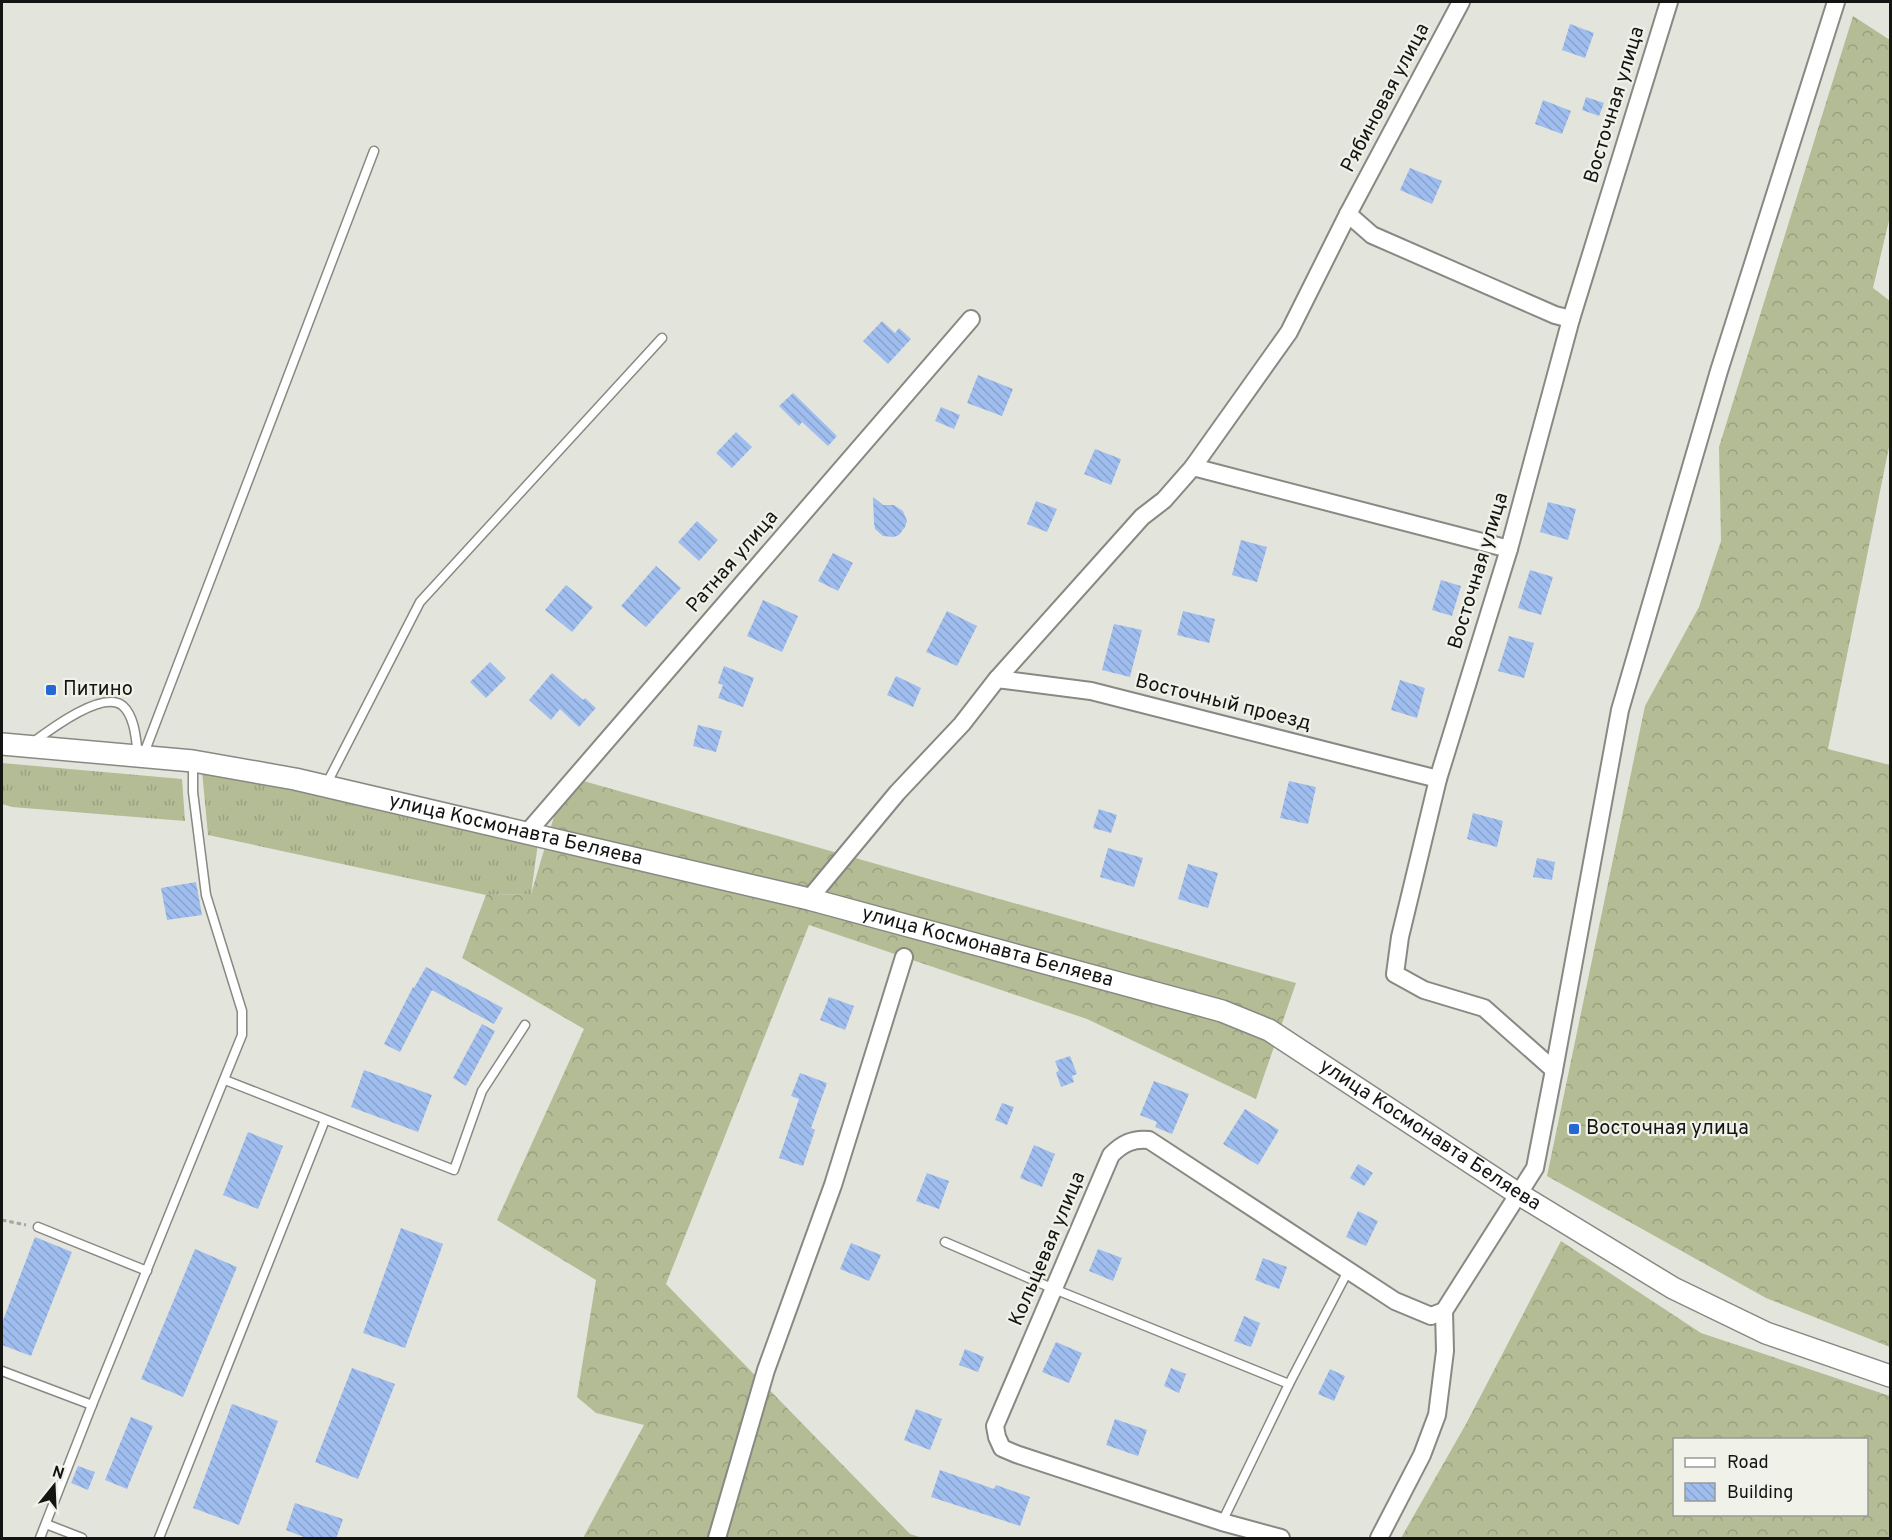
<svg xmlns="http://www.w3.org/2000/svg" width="1892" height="1540" font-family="Overpass,sans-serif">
<defs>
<pattern id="grass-tufts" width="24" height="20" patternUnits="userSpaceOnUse" patternTransform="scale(1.5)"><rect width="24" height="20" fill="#b3bc94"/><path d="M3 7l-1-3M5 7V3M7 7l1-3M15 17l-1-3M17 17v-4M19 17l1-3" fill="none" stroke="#99a17f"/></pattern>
<pattern id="forest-crowns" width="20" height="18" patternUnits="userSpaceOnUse" patternTransform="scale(1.5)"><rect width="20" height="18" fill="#b3bc94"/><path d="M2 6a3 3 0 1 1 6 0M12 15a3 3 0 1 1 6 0" fill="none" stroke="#99a17f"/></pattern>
<pattern id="building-back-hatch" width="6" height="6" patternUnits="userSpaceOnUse" patternTransform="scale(1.5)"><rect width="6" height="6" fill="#9fbdee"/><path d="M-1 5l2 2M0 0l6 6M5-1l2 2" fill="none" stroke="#88a2cb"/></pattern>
</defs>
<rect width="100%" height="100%" fill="#e3e5dd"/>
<g fill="url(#grass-tufts)">
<path d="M 2,763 L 182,779 L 185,821 L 12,807 L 2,804 Z"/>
<path d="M 202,771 L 321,794 L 538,843 L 531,894 L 486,895 L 208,835 Z"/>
</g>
<g fill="url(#forest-crowns)" fill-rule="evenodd">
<path d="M 1853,16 L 1890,40 L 1890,216 L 1873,288 L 1890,301 L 1890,442 L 1828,749 L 1890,765 L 1890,1347 L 1766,1298 L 1547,1176 L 1645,706 L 1699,607 L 1721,541 L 1719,447 Z"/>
<path d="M 566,776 L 1296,983 L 1256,1099 L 1087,1019 L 809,925 L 666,1284 L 910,1534 L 923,1538 L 583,1538 L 644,1425 L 596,1413 L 577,1397 L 596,1280 L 497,1220 L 584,1029 L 462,958 L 486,895 L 531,894 Z"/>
<path d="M 1561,1241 L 1701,1333 L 1890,1396 L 1890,1538 L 1401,1538 L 1466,1424 ZM 1674,1440 L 1866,1440 L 1866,1514 L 1674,1514 Z"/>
</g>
<g fill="url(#building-back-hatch)">
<path d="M 1570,24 L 1594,33 L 1585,58 L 1562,50 Z"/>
<path d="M 1586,97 L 1604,103 L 1599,116 L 1582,110 Z"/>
<path d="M 1543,100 L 1571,111 L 1562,134 L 1535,124 Z"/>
<path d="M 1410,168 L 1442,181 L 1432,204 L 1400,190 Z"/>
<path d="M 882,321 L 895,333 L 899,328 L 911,339 L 888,364 L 863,341 Z"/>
<path d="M 978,375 L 1013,389 L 1002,416 L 967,403 Z"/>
<path d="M 793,393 L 837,436 L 828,446 L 802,422 L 799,426 L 779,406 Z"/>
<path d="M 941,407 L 960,415 L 954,429 L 935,421 Z"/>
<path d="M 736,432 L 752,447 L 732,468 L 716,453 Z"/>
<path d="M 1095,449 L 1121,459 L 1111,485 L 1084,474 Z"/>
<path d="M 873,497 L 883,505 L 894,505 L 903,511 L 907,521 L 905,527 L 899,535 L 894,537 L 883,536 L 875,529 L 874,523 Z"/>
<path d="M 1036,501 L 1057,509 L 1047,532 L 1027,524 Z"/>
<path d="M 1548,502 L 1576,509 L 1568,540 L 1540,532 Z"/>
<path d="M 697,521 L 718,540 L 699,561 L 678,542 Z"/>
<path d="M 1241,540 L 1267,547 L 1257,582 L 1232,575 Z"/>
<path d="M 833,553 L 853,563 L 838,591 L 818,581 Z"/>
<path d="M 656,566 L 681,588 L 646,627 L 621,606 Z"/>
<path d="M 1530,570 L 1553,577 L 1541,615 L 1518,608 Z"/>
<path d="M 1441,580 L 1461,586 L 1452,616 L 1432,610 Z"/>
<path d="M 566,585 L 593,607 L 572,632 L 545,610 Z"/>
<path d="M 763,600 L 798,616 L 782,652 L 747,636 Z"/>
<path d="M 947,611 L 977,626 L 957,666 L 926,652 Z"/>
<path d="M 1183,611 L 1215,619 L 1209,643 L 1177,635 Z"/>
<path d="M 1114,624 L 1142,630 L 1130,677 L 1102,670 Z"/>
<path d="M 1509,636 L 1534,643 L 1524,678 L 1498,671 Z"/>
<path d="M 490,662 L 506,678 L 486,698 L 470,682 Z"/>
<path d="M 724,666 L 754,678 L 743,707 L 718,698 L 723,685 L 718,683 Z"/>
<path d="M 552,673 L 583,700 L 585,698 L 596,708 L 579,727 L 560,709 L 551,720 L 529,700 Z"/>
<path d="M 896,676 L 921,688 L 913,707 L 887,695 Z"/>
<path d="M 1400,680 L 1425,688 L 1417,718 L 1391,710 Z"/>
<path d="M 698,725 L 722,731 L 716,752 L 693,746 Z"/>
<path d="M 1289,781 L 1316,787 L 1308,824 L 1280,818 Z"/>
<path d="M 1099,809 L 1117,815 L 1111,833 L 1093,828 Z"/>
<path d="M 1473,813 L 1503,821 L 1497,847 L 1467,839 Z"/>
<path d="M 1108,848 L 1143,858 L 1134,887 L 1100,877 Z"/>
<path d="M 1537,858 L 1555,862 L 1552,880 L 1533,877 Z"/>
<path d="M 1188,864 L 1218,873 L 1208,908 L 1178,899 Z"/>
<path d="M 196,882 L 202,915 L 167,920 L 161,888 Z"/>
<path d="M 426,967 L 503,1008 L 494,1024 L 432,990 L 400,1052 L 384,1044 L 413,987 L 414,988 Z"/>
<path d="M 829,997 L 854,1006 L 845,1030 L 820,1020 Z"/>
<path d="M 482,1024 L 495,1031 L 466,1086 L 453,1078 Z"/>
<path d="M 1070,1056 L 1077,1074 L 1072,1076 L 1074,1082 L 1061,1087 L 1056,1072 L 1059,1071 L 1055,1061 Z"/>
<path d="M 364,1070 L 432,1095 L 418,1132 L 351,1107 Z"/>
<path d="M 800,1073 L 827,1083 L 811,1128 L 815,1130 L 803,1166 L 779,1158 L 799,1099 L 791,1096 Z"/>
<path d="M 1154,1081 L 1189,1094 L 1172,1134 L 1155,1127 L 1157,1122 L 1140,1115 Z"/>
<path d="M 1002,1103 L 1014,1107 L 1007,1125 L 995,1120 Z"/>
<path d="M 1245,1109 L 1279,1130 L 1258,1165 L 1223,1144 Z"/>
<path d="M 248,1132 L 283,1146 L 258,1209 L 223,1195 Z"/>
<path d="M 1034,1145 L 1055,1154 L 1042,1187 L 1020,1178 Z"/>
<path d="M 1358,1164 L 1373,1173 L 1364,1186 L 1350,1178 Z"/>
<path d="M 927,1173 L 949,1181 L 939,1209 L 916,1201 Z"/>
<path d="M 1358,1211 L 1378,1221 L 1366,1246 L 1346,1237 Z"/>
<path d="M 401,1228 L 443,1244 L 405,1348 L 363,1333 Z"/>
<path d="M 35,1237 L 72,1252 L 31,1356 L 2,1345 L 2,1323 Z"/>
<path d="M 851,1243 L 881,1255 L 869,1281 L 840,1269 Z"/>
<path d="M 195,1249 L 237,1267 L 183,1397 L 141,1379 Z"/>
<path d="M 1098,1249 L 1122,1258 L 1113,1281 L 1089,1271 Z"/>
<path d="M 1263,1258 L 1287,1267 L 1279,1289 L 1255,1280 Z"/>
<path d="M 1244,1316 L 1260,1323 L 1251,1347 L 1234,1341 Z"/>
<path d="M 1056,1342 L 1082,1353 L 1069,1383 L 1042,1372 Z"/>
<path d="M 965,1349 L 984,1357 L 978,1372 L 959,1365 Z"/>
<path d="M 352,1368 L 395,1384 L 358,1479 L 315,1462 Z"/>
<path d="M 1171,1368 L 1186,1374 L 1179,1393 L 1164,1386 Z"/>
<path d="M 1330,1369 L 1345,1376 L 1334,1401 L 1318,1394 Z"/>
<path d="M 232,1404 L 278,1421 L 239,1525 L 193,1508 Z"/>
<path d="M 916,1409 L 942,1419 L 930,1450 L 904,1440 Z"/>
<path d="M 131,1417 L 153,1426 L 127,1489 L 105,1480 Z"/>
<path d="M 1115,1419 L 1147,1430 L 1138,1456 L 1106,1445 Z"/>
<path d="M 78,1466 L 95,1472 L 88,1490 L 71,1483 Z"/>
<path d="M 940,1470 L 994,1489 L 996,1485 L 1030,1497 L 1020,1526 L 931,1497 Z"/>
<path d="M 295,1503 L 343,1519 L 336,1539 L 309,1539 L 286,1530 Z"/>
</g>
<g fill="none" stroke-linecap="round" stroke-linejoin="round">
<defs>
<g id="service">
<path d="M 32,743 C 48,731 103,689 123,706 C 135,717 136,740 138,755"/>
<path d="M 143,756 L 374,151"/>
<path d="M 326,785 L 420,602 L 662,338"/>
<path d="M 225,1080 L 454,1170 L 482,1091 L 525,1025"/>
<path d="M 38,1227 L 147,1271"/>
<path d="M 945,1242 L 1054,1289 L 1289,1384"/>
<path d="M 2,1371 L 92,1405"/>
<path d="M 1222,1522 L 1289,1384 L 1348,1271"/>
<path d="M 46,1524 L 82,1538"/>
<path d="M 40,1538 L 92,1405 L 242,1035 L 242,1011 L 206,895 L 193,792 L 193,762"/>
<path d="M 159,1538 L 325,1120"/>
</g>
<g id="minor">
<path d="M 1348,214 L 1461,2"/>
<path d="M 1193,467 L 1509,549"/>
<path d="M 997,679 L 1091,691 L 1438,779"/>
<path d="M 527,833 L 971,319"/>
<path d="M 809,899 L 897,793 L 962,724 L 997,679 L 1142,517 L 1164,500 L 1193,467 L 1289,332 L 1348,214 L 1372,235 L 1555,315 L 1571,319"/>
<path d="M 1554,1070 L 1484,1008 L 1424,990 L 1395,974 L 1400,937 L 1438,779 L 1509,549 L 1571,319 L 1669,2"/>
<path d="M 717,1538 L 766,1370 L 833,1185 L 904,957"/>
<path d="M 1281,1538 L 1222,1522 L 1016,1454 L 1002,1448 L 997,1437 L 995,1426 L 1111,1155 C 1122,1144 1133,1138 1149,1140 L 1395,1301 L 1431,1316 L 1444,1311"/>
<path d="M 1379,1538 L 1422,1455 L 1437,1415 L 1445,1351 L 1444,1311 L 1535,1168 L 1554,1070 L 1620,710 L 1719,371 L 1836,2"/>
</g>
<g id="tertiary">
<path id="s1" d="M 2,744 L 193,761 L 295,779 L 809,899 L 1222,1011 L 1269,1030 L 1517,1193 L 1673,1288 L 1766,1333 L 1890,1376"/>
</g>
</defs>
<use href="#service" stroke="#878982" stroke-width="11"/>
<use href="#minor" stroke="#878982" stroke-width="20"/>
<use href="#tertiary" stroke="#878982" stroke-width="24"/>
<path stroke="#a4a69f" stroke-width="3" stroke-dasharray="4.5 3" stroke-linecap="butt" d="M 2,1220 L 26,1225"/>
<use href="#service" stroke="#fff" stroke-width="8"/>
<use href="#minor" stroke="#fff" stroke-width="16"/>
<use href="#tertiary" stroke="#fff" stroke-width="21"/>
</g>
<g fill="#2468d4" stroke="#f0f2ea" stroke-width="2">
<rect x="45" y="684" width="12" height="12" rx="3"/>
<rect x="1568" y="1123" width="12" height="12" rx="3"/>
</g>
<g text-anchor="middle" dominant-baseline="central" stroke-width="4.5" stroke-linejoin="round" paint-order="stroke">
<g font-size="20" fill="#141512" stroke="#f0f2ea">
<text transform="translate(1386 98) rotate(-62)">Рябиновая улица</text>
<text transform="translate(1615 105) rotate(-73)">Восточная улица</text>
<text transform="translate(733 562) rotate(-49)">Ратная улица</text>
<text transform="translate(1479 571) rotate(-73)">Восточная улица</text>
<text transform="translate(1223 703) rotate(14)">Восточный проезд</text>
<text stroke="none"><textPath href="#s1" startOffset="522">улица Космонавта Беляева</textPath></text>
<text stroke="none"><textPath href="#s1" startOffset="1008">улица Космонавта Беляева</textPath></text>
<text stroke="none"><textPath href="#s1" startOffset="1494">улица Космонавта Беляева</textPath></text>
<text transform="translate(1048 1249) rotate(-67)">Кольцевая улица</text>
</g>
<g font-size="20" fill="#141512" stroke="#f0f2ea" text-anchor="start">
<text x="63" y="690">Питино</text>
<text x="1586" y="1129">Восточная улица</text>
</g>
</g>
<rect width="1892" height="1540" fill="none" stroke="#141512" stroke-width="6"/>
<rect x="1673" y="1438" width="195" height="78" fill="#f0f2ea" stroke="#989a94" stroke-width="1.5"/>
<rect x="1685" y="1458" width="30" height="9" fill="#ffffff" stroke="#989a94" stroke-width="1.5"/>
<text x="1727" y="1468" font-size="18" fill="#141512">Road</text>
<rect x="1685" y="1483" width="30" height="18" fill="url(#building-back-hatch)" stroke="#989a94" stroke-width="1.5"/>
<text x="1727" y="1498" font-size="18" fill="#141512">Building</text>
<g transform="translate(54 1486) rotate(18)" stroke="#f0f2ea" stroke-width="4.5" paint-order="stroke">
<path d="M0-4.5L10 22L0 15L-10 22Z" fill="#141512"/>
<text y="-9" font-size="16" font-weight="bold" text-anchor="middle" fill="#141512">N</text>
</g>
</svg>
